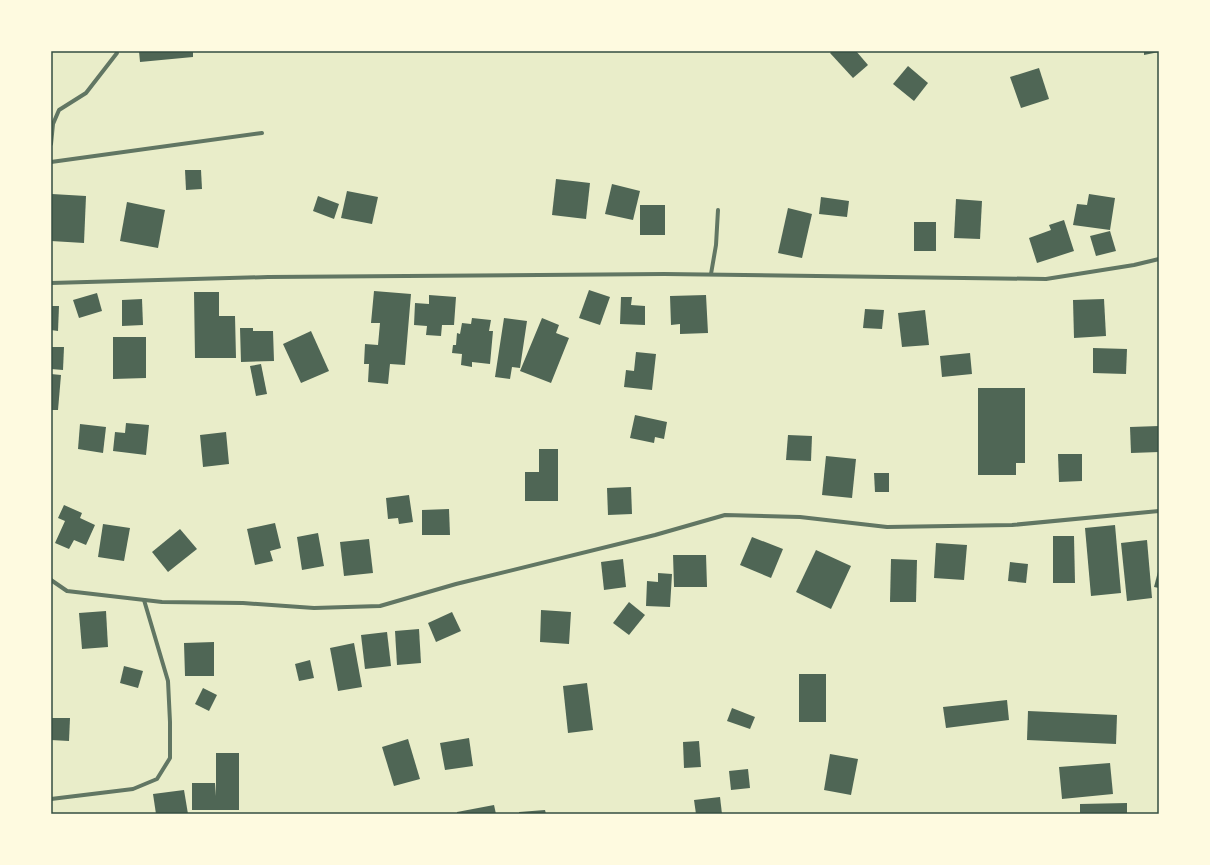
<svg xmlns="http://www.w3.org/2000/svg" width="1210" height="865" font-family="'Asap Condensed',sans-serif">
<rect width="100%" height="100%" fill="#e9edc9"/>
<g fill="#4f6655">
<path d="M 139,51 L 193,51 L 193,57 L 140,62 Z"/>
<path d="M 832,51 L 856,51 L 868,65 L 853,78 L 830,53 Z"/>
<path d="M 1144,51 L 1159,51 L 1159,52 L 1144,55 Z"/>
<path d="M 908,66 L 928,83 L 914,101 L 893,84 Z"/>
<path d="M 1039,68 L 1049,99 L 1021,108 L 1010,77 Z"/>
<path d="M 185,170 L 201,170 L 202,189 L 186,190 Z"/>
<path d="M 556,179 L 590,183 L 586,219 L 552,215 Z"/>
<path d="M 612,184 L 640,191 L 633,220 L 605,214 Z"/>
<path d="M 347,191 L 378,197 L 372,224 L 341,218 Z"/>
<path d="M 52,194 L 86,196 L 84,243 L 51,241 Z"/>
<path d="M 1089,194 L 1115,198 L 1110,230 L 1073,225 L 1077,204 L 1087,205 Z"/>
<path d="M 318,196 L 339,204 L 334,219 L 313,211 Z"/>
<path d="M 821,197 L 849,201 L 847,217 L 819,214 Z"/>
<path d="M 956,199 L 982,201 L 980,239 L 954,238 Z"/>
<path d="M 127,202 L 165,210 L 158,248 L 120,241 Z"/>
<rect x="640" y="205" width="25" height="30"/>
<path d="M 788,208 L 812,214 L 802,258 L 778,253 Z"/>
<path d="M 1064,220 L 1074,251 L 1037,263 L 1029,238 L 1051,230 L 1049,225 Z"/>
<rect x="914" y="222" width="22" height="29"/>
<path d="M 1110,231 L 1116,251 L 1096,256 L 1090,236 Z"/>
<path d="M 589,290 L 610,297 L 600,325 L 579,318 Z"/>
<path d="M 374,291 L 411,294 L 405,365 L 390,364 L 388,384 L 368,382 L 369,364 L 364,364 L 365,344 L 378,345 L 380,323 L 371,323 Z"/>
<path d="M 194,292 L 219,292 L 219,316 L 235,316 L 236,358 L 195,358 Z"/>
<path d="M 97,293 L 102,311 L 79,318 L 73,300 Z"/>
<path d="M 429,295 L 456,297 L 454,325 L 442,325 L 441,336 L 426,335 L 427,326 L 414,325 L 415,303 L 429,304 Z"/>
<path d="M 706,295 L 708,333 L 680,334 L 680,324 L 671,325 L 670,296 Z"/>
<path d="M 621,297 L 632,297 L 631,305 L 645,306 L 645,325 L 620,324 Z"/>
<path d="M 142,299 L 143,325 L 122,326 L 122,300 Z"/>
<path d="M 1104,299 L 1106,336 L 1074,338 L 1073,300 Z"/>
<path d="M 51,306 L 59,306 L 58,331 L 51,330 Z"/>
<path d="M 865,309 L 884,310 L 882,329 L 863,328 Z"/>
<path d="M 925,310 L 929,345 L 902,347 L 898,313 Z"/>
<path d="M 472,318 L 491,320 L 489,331 L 493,331 L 490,364 L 472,362 L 472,367 L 461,365 L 462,354 L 452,353 L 453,345 L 456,345 L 457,333 L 460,334 L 462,323 L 471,324 Z"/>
<path d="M 504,318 L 527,321 L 520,368 L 512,367 L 510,379 L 495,377 Z"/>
<path d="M 542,318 L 559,325 L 556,333 L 569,338 L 551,383 L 520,371 Z"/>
<path d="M 240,328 L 253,328 L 253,331 L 273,331 L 274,361 L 241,362 Z"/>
<path d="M 311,331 L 329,371 L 301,383 L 283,344 Z"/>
<path d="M 113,337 L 146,337 L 146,378 L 113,379 Z"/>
<path d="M 51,347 L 64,347 L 63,370 L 51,369 Z"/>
<path d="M 1093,348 L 1127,349 L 1126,374 L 1093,373 Z"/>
<path d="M 636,352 L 656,354 L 652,390 L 624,387 L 626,370 L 634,371 Z"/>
<path d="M 970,353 L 972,374 L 942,377 L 940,356 Z"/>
<path d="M 261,364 L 267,394 L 256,396 L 250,366 Z"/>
<path d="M 51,374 L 61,375 L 58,410 L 51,410 Z"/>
<path d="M 978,388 L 1025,388 L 1025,463 L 1016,463 L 1016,475 L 978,475 Z"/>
<path d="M 635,415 L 667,422 L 664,439 L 655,437 L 654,443 L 630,438 Z"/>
<path d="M 126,423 L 149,425 L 146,455 L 113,451 L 115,432 L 125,433 Z"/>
<path d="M 80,424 L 106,427 L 103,453 L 78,449 Z"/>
<path d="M 1159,426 L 1159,452 L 1131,453 L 1130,427 Z"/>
<path d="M 226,432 L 229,464 L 203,467 L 200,435 Z"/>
<path d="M 788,435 L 812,436 L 811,461 L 786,460 Z"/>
<path d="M 539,449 L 558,449 L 558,501 L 525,501 L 525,472 L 539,472 Z"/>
<path d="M 1058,454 L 1082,454 L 1082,481 L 1059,482 Z"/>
<path d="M 826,456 L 856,459 L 852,498 L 822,495 Z"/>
<path d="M 874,473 L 889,473 L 889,492 L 875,492 Z"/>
<path d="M 631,487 L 632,514 L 608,515 L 607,488 Z"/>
<path d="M 409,495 L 413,522 L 399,524 L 398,518 L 388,519 L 386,498 Z"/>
<path d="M 64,505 L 82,513 L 80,518 L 95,525 L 86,545 L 74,540 L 69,549 L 55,543 L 65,521 L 58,518 Z"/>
<path d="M 449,509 L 450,535 L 422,535 L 422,510 Z"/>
<path d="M 275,523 L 281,548 L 270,551 L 273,561 L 255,565 L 247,529 Z"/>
<path d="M 103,524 L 130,528 L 124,561 L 98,557 Z"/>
<path d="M 1115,525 L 1121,593 L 1091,596 L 1085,528 Z"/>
<path d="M 180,529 L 197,549 L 168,572 L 152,552 Z"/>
<path d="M 318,533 L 324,566 L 302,570 L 297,537 Z"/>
<path d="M 1053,536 L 1074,536 L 1075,583 L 1053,583 Z"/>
<path d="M 752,537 L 783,549 L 771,578 L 740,565 Z"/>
<path d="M 369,539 L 373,573 L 344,576 L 340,542 Z"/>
<path d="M 1147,540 L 1152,598 L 1127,601 L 1121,543 Z"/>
<path d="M 936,543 L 967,545 L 964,580 L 934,578 Z"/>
<path d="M 816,550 L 851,566 L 831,609 L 796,592 Z"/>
<path d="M 673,555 L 706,555 L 707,587 L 674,587 Z"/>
<path d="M 623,559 L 626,587 L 604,590 L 601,562 Z"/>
<path d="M 891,559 L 917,560 L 916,602 L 890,602 Z"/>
<path d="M 1010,562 L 1028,564 L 1026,583 L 1008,581 Z"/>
<path d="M 1159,568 L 1159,588 L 1154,587 Z"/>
<path d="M 658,573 L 672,574 L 670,607 L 646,606 L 647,581 L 658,582 Z"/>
<path d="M 629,602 L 645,615 L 629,635 L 613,623 Z"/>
<path d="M 541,610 L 571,612 L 569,644 L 540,642 Z"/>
<path d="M 106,611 L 108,647 L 82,649 L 79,613 Z"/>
<path d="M 452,612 L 461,631 L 436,642 L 428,623 Z"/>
<path d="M 419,629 L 421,663 L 397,665 L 395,631 Z"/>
<path d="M 387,632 L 391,666 L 365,669 L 361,635 Z"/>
<path d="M 214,642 L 214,676 L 185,676 L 184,643 Z"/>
<path d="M 354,643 L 362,687 L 338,691 L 330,648 Z"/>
<path d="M 310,660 L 314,678 L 299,681 L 295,664 Z"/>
<path d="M 124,666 L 143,671 L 138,688 L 120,683 Z"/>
<rect x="799" y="674" width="27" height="48"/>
<path d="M 587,683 L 593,730 L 568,733 L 563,686 Z"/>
<path d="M 203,688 L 217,695 L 209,711 L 195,704 Z"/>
<path d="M 1007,700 L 1009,720 L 946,728 L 943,707 Z"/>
<path d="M 732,708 L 755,717 L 750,729 L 727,721 Z"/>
<path d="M 1028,711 L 1117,715 L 1116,744 L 1027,740 Z"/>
<path d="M 51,718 L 70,718 L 69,741 L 51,740 Z"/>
<path d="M 469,738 L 473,766 L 445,770 L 440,743 Z"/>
<path d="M 408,739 L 420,779 L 394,786 L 382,747 Z"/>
<path d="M 699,741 L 701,767 L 684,768 L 683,742 Z"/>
<path d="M 216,753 L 239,753 L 239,810 L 192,810 L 192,783 L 215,783 L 216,796 Z"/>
<path d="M 830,754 L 858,759 L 851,795 L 824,790 Z"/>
<path d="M 1110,763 L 1113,794 L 1062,799 L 1059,767 Z"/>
<path d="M 748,769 L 750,788 L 731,790 L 729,771 Z"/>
<path d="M 184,790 L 188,814 L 156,814 L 153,794 Z"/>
<path d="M 720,797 L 722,814 L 696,814 L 694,800 Z"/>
<path d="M 1127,803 L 1127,814 L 1080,814 L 1080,804 Z"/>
<path d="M 494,805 L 496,814 L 457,814 L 457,812 Z"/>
<path d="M 545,810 L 546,814 L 519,814 L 519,812 Z"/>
</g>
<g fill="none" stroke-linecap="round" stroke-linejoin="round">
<g stroke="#617663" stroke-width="4">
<path d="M 51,144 L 53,124 L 59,110 L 86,93 L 117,53"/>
<path d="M 51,162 L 262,133"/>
<path d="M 711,274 L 716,245 L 718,210"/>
<path d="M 51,283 L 268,277 L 664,274 L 1046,279 L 1134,265 L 1159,259"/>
<path d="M 51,580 L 67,591 L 162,602 L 243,603 L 314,608 L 380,606 L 456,584 L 655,535 L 725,515 L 800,517 L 887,527 L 1012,525 L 1159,511"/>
<path d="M 51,799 L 133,789 L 157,779 L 170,758 L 170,722 L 168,681 L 144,600"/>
</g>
</g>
<rect width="1210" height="865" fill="none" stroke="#fefae0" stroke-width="104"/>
<rect x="52" y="52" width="1106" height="761" fill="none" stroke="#344e41" stroke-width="1.5"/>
</svg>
